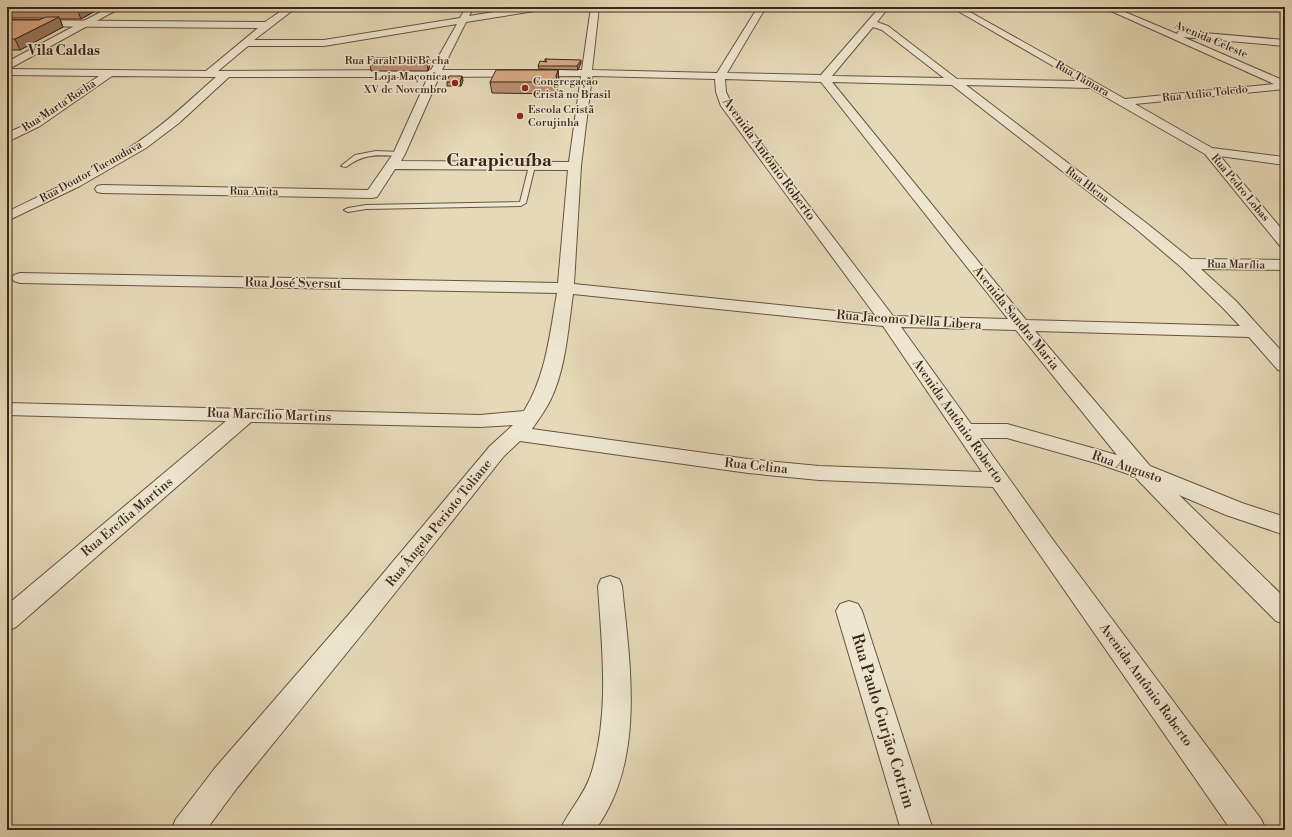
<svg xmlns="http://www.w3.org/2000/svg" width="1292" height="837" font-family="'Libre Bodoni',serif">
<rect width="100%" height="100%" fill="#e5d9b7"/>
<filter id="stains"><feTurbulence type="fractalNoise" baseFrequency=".005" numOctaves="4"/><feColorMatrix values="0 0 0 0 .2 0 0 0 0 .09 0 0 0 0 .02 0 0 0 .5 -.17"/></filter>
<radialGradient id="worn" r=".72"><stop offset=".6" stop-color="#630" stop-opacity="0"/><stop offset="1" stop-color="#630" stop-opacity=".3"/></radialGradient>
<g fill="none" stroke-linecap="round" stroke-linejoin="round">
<defs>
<g id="service">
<path d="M 376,151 L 399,152 L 402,154 L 399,156 C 377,155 365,153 346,167 L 341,166 L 355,155 Z"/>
<path d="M 532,164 L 535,166 L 526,203 L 521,206 L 366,209 L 348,212 L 344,210 L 348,208 L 366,205 L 520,202 L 529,166 Z"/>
</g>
<g id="minor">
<path d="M 287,7 L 297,7 L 254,40 L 324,40 L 460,18 L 466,7 L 474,7 L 469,16 L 525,7 L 545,7 L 541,10 L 466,22 L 442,70 L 582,70 L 591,7 L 599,7 L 592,70 L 717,73 L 758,7 L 766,7 L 727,73 L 821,75 L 880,7 L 889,7 L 877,22 L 888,26 L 957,79 L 1079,81 L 951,7 L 961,7 L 1125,99 L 1274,84 L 1102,7 L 1113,7 L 1177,34 L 1178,32 L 1181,31 L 1285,40 L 1285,46 L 1183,37 L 1285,81 L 1285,89 L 1135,104 L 1212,148 L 1285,157 L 1285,165 L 1220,156 L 1285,233 L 1285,248 L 1280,246 L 1205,154 L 1090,88 L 966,85 L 1145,222 L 1191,259 L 1285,260 L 1285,270 L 1201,269 L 1236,301 L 1285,355 L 1285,372 L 1278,370 L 1249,337 L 1035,331 L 1150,466 L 1242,503 L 1285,517 L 1285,535 L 1226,515 L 1179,495 L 1285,598 L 1285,624 L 1276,621 L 1213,558 L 1134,476 L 1096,463 L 1007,438 L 980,438 L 1053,540 L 1261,819 L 1266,830 L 1231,830 L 993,487 L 819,480 L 748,473 L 520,441 L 504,456 L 367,628 L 237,788 L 206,830 L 171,830 L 176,819 L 215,768 L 349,614 L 490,446 L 513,425 L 480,427 L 251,422 L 16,627 L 7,631 L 7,605 L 226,421 L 7,415 L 7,403 L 480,415 L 524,411 C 546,376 550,333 557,293 L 20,283 L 14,281 L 12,278 L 14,275 L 20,273 L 558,283 L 568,170 L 395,169 L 377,197 L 372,198 L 102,193 L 97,192 L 95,189 L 97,186 L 102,185 L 368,190 L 393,154 L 428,77 L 229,77 L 179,123 L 146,148 L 80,186 L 7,221 L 7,212 C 55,188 106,166 149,134 C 173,117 194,96 216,77 L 112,76 L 40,126 L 7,142 L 7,133 L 32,122 L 99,76 L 7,75 L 7,69 L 206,71 L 258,28 L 7,26 L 7,20 L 265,22 ZM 457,24 L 431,70 L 218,71 L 248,46 L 324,46 ZM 873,27 L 882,30 L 944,78 L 832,76 ZM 581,76 L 569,162 L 401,161 L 405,154 L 439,77 ZM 592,76 L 715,79 L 716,92 L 721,106 L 875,315 L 574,284 L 581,166 ZM 725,79 L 821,82 L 1008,319 L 893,316 L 732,105 L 726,92 ZM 832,82 L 952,85 L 1135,228 L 1181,267 L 1224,309 L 1240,326 L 1026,320 ZM 573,294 L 883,326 L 982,472 L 819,466 L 748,459 L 532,429 C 538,420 545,411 550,401 C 566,369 568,329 573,294 ZM 901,327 L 1016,330 L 1117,455 L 1007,424 L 971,424 Z"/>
<path d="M 610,576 L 619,579 L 622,586 C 630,665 646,761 595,830 L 560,830 C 569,810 584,796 591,774 C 610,714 602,648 598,586 L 601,579 Z"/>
<path d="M 849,601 L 858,604 L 862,611 L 933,830 L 901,830 L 836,611 L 840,604 Z"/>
</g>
<path id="tertiary" d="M 110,7 L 122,7 L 7,70 L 7,62 Z"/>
</defs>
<use href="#service" stroke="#665440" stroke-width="2"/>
<use href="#minor" stroke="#665440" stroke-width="2"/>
<use href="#tertiary" stroke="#665440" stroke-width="2"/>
<use href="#service" fill="#eee6d0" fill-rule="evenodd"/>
<use href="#minor" fill="#eee6d0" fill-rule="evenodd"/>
<use href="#tertiary" fill="#eee6d0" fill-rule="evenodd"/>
</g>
<g fill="#bb9072" stroke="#3b2718">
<path d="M 7,7 L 96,7 L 97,10 L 81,19 L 60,19 L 63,27 L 20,50 L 7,50 L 7,20 L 39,20 L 43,18 L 7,18 Z"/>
<path d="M 429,57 L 430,65 L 428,71 L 371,71 L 370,64 Z"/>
<path d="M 545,59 L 581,63 L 578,70 L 539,69 L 538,66 L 545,62 Z"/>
<path d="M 558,70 L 559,81 L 557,85 L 558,94 L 492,93 L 490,82 Z"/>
<path d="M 463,80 L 461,86 L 447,86 L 447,82 Z"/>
</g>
<g fill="#99765d" stroke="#3b2718">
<path d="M 81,7 L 96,7 L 97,10 L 81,19 L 77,9 Z"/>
<path d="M 59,17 L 63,27 L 20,50 L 15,39 Z"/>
<path d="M 429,57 L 430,65 L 428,71 L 427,63 Z"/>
<path d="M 581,60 L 581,63 L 578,70 L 577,66 Z"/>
<path d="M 558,70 L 559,81 L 557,85 L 556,76 Z"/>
<path d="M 462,76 L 463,80 L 461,86 L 460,82 Z"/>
</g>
<g fill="#daa885" stroke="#3b2718">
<path d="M 7,7 L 81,7 L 77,9 L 7,8 Z"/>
<path d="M 46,17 L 59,17 L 15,39 L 7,39 L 7,20 L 39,20 Z"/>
<path d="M 429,57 L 427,63 L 370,64 L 374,58 Z"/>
<path d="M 545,59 L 581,60 L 577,66 L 538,66 L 540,61 L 547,62 Z"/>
<path d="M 496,70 L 558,70 L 556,76 L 557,82 L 490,82 Z"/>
<path d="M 449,76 L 462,76 L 460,82 L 447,82 Z"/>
</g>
<g fill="#8f2418" stroke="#eee6d0" stroke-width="1.5">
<circle cx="455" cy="83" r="4"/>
<circle cx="525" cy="88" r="4"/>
<circle cx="520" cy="116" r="4"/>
</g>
<g text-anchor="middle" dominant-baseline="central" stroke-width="3" stroke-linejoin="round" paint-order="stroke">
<g font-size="11" fill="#3b2718" stroke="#eee6d0">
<text transform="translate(1211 40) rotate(23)">Avenida Celeste</text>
<text x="397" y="61">Rua Farah Dib Becha</text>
<text transform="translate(1082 79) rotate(29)">Rua Tâmara</text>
<text transform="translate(1205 94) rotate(-6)">Rua Atílio Toledo</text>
<text transform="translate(59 106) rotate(-33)">Rua Marta Rocha</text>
<text transform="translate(91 172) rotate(-29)">Rua Doutor Tucunduva</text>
<text transform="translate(1087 185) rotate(37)">Rua Hlena</text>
<text transform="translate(1240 188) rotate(50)">Rua Pedro Lobas</text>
<text transform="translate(254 192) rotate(1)">Rua Anita</text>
<text transform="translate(1236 265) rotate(1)">Rua Marília</text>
</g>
<g font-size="11" fill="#3b2718" stroke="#eee6d0" text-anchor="start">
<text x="447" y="77" text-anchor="end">Loja Maçonica<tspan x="447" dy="13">XV de Novembro</tspan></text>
<text x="533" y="82">Congregação<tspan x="533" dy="13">Cristã no Brasil</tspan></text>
<text x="528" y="110">Escola Cristã<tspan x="528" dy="13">Corujinha</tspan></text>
</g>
<g font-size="13" fill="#3b2718" stroke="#eee6d0">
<text transform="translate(769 159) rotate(54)">Avenida Antônio Roberto</text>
<text transform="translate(293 283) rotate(1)">Rua José Sversut</text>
<text transform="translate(1016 318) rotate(51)">Avenida Sandra Maria</text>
<text transform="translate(909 320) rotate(4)">Rua Jacomo Della Libera</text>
<text transform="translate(269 415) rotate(2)">Rua Marcílio Martins</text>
<text transform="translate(958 421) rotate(55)">Avenida Antônio Roberto</text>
<text transform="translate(756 466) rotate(6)">Rua Celina</text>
<text transform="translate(1127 467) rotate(19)">Rua Augusto</text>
<text transform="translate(127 517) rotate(-40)">Rua Ercília Martins</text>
<text transform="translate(439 523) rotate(-51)">Rua Ângela Perioto Toliane</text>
<text transform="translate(1146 685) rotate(54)">Avenida Antônio Roberto</text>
</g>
<g font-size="14" font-weight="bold" fill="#3b2718" stroke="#eee6d0">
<text x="64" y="51">Vila Caldas</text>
</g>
<g font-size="16" fill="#3b2718" stroke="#eee6d0">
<text transform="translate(883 721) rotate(73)">Rua Paulo Gurjão Cotrim</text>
</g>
<g font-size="18" font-weight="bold" fill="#3b2718" stroke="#eee6d0">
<text x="499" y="160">Carapicuíba</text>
</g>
</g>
<rect width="1292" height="837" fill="none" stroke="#e5d9b7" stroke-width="24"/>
<rect x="8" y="8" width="1276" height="821" fill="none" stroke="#3b2718" stroke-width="2"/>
<rect x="12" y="12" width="1268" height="813" fill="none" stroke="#3b2718"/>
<rect width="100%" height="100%" filter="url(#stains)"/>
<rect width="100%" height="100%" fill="url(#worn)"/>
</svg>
